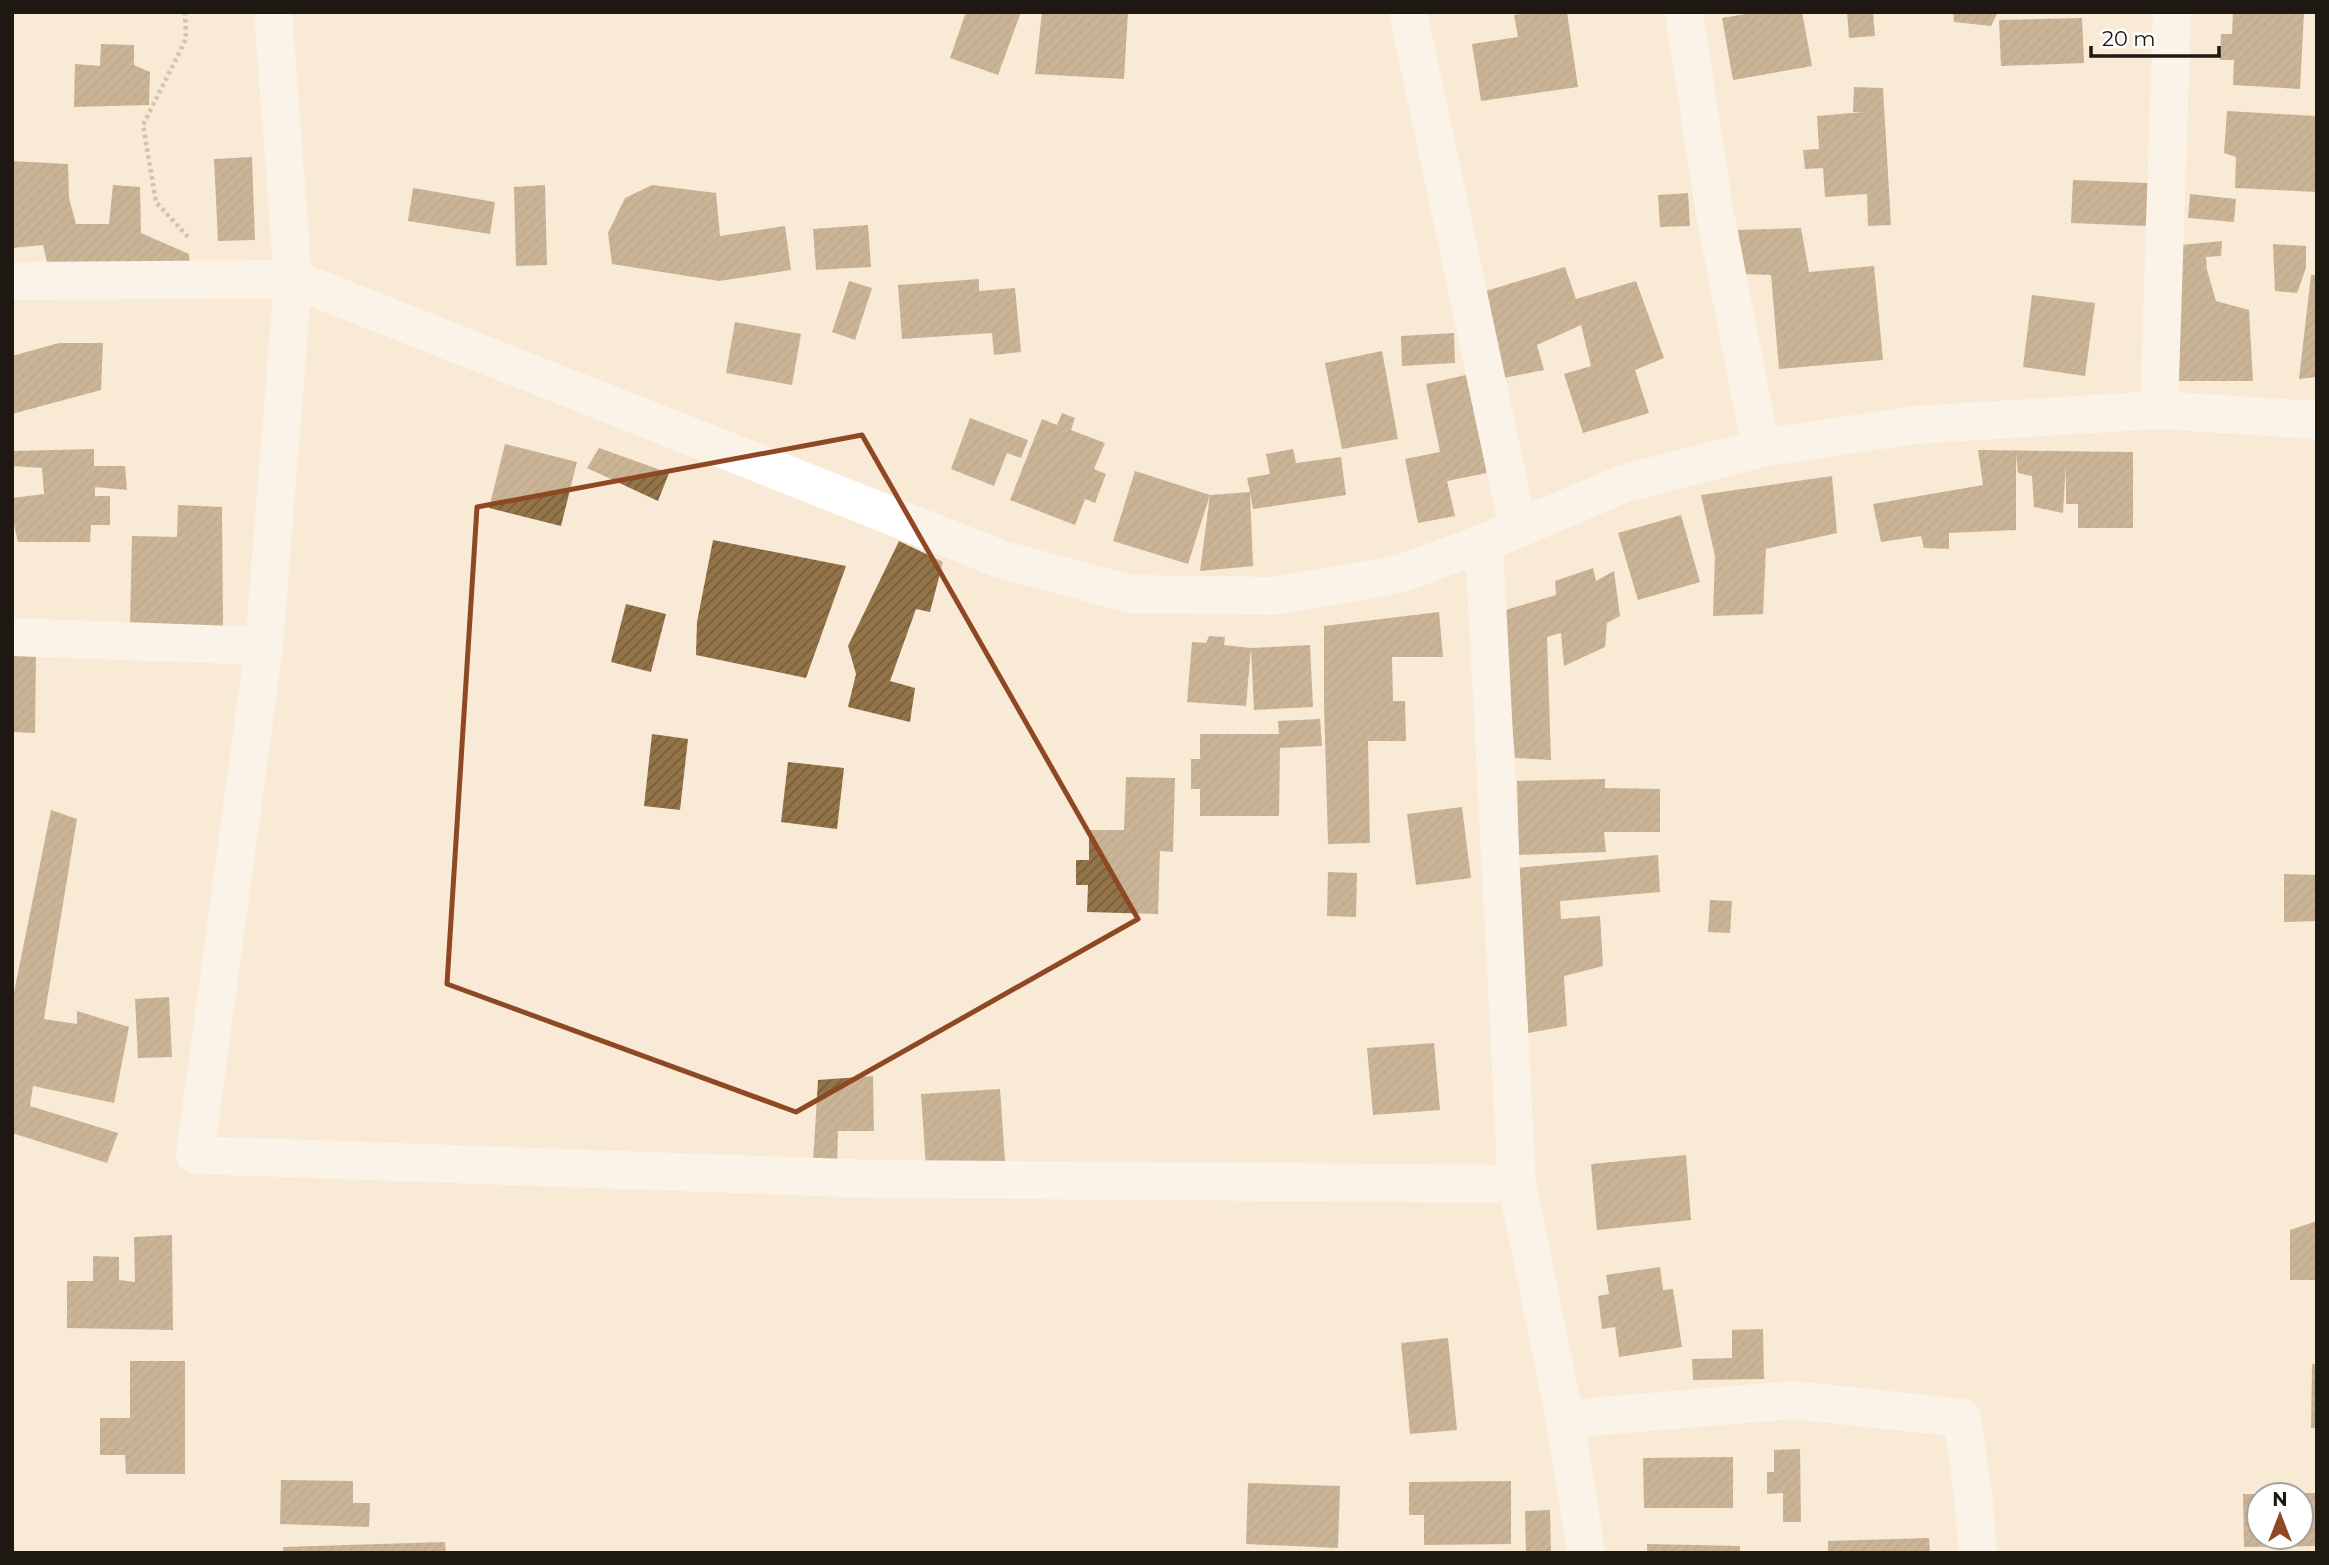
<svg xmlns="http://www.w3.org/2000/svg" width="2329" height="1565" font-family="Montserrat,sans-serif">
<defs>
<pattern id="building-hatch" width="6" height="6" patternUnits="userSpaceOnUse" patternTransform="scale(1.75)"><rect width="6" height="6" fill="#937448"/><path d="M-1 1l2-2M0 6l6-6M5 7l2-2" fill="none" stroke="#775e3b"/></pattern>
</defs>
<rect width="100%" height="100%" fill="#f8ead6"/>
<g fill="url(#building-hatch)">
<path d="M 966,12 L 1021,12 L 998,75 L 950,58 Z"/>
<path d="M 1042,12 L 1128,12 L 1124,79 L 1035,74 Z"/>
<path d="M 1536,12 L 1567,12 L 1578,87 L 1481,101 L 1472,44 L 1518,37 L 1514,15 Z"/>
<path d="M 1757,12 L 1802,12 L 1812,66 L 1733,80 L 1722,18 Z"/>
<path d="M 1847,12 L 1873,12 L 1875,36 L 1849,38 Z"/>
<path d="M 1953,12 L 1998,12 L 1991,26 L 1954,22 Z"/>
<path d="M 2233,12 L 2304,12 L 2300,89 L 2233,85 L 2234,60 L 2220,60 L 2221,34 L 2232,34 Z"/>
<path d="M 2082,18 L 2084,63 L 2001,66 L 1999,20 Z"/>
<path d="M 101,44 L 134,45 L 134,65 L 150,72 L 149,105 L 74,107 L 75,64 L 100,66 Z"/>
<path d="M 1854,87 L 1883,88 L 1891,225 L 1868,226 L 1867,194 L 1825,197 L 1823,168 L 1805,169 L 1803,150 L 1819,149 L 1817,116 L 1864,112 L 1853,112 Z"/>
<path d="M 2227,111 L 2317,116 L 2317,192 L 2235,188 L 2236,157 L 2224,153 Z"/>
<path d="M 252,157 L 255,240 L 218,241 L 214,159 Z"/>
<path d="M 12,161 L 68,164 L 69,198 L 76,224 L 109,224 L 113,185 L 140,187 L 141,233 L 189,254 L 190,267 L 47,262 L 43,245 L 12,248 Z"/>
<path d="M 2073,180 L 2148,183 L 2146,226 L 2071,223 Z"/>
<path d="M 545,185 L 547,265 L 516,266 L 514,187 Z"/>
<path d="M 652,185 L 716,193 L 720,236 L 785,226 L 791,270 L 719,281 L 612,264 L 608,233 L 625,198 Z"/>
<path d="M 413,188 L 495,202 L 490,234 L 408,221 Z"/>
<path d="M 1688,193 L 1690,226 L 1660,227 L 1658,195 Z"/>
<path d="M 2190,194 L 2236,199 L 2234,222 L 2188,218 Z"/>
<path d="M 868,225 L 871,267 L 816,270 L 813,229 Z"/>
<path d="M 1801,228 L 1809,272 L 1874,266 L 1883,360 L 1779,369 L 1771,275 L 1742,274 L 1738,230 Z"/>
<path d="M 2222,241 L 2221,256 L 2206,257 L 2207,270 L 2216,301 L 2249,310 L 2253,381 L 2176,381 L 2181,245 Z"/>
<path d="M 2273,244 L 2306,246 L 2306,268 L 2297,293 L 2275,291 Z"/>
<path d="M 1565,267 L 1576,299 L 1636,281 L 1664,358 L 1635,370 L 1649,413 L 1583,433 L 1564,374 L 1591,366 L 1581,325 L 1537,345 L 1544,370 L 1499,379 L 1486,291 Z"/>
<path d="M 2311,275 L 2317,275 L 2317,377 L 2299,379 Z"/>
<path d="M 979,279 L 979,291 L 1015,288 L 1021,352 L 994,355 L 992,333 L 902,339 L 898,285 Z"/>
<path d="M 849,281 L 872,288 L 855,340 L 832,332 Z"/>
<path d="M 2032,295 L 2095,303 L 2085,376 L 2023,367 Z"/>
<path d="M 735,322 L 801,334 L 792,385 L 726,373 Z"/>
<path d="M 1454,333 L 1455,363 L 1402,366 L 1401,336 Z"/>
<path d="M 59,343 L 103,343 L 101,390 L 12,414 L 12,356 Z"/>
<path d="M 1382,351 L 1398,439 L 1342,449 L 1325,363 Z"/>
<path d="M 1466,375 L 1487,473 L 1447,481 L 1455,516 L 1418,523 L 1405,459 L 1440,452 L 1426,384 Z"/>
<path d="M 1062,413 L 1075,418 L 1071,430 L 1105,443 L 1094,469 L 1106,474 L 1095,503 L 1085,499 L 1075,525 L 1010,500 L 1042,419 L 1057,425 Z"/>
<path d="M 970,418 L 1028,440 L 1021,458 L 1007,453 L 994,486 L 951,469 Z"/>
<path d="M 505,444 L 577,462 L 561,526 L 489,508 Z"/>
<path d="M 599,448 L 669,473 L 658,501 L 587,468 Z"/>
<path d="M 94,449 L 94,466 L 125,466 L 127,490 L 95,487 L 95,496 L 110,496 L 110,525 L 91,525 L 90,542 L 18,542 L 12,515 L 12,498 L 44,494 L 42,468 L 12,466 L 12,451 Z"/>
<path d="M 1293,449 L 1296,463 L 1341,457 L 1346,495 L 1253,509 L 1250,492 L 1253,566 L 1200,571 L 1210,495 L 1250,492 L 1247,478 L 1270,474 L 1266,454 Z"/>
<path d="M 1978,450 L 2133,452 L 2133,528 L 2078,528 L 2078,504 L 2066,504 L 2066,464 L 2063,513 L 2034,507 L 2032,476 L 2018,473 L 2016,454 L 2016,530 L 1949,533 L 1949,549 L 1924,548 L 1921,536 L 1881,542 L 1873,504 L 1983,485 Z"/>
<path d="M 1135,471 L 1210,495 L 1188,564 L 1113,541 Z"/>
<path d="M 1832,476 L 1837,533 L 1766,549 L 1763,614 L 1713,616 L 1715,556 L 1701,495 Z"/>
<path d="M 178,505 L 222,507 L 223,628 L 130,625 L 132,536 L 177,537 Z"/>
<path d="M 1681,515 L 1700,582 L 1638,600 L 1618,533 Z"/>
<path d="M 713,540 L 846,566 L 806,678 L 696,655 L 697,622 Z"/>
<path d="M 899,541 L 943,562 L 930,612 L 916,609 L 890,681 L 915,688 L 910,722 L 848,707 L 856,674 L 848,646 Z"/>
<path d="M 1593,568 L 1596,581 L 1614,571 L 1620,616 L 1607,623 L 1605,647 L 1564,666 L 1561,633 L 1547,637 L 1551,760 L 1515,758 L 1502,611 L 1556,595 L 1555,581 Z"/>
<path d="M 626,604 L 666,614 L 651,672 L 611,662 Z"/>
<path d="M 1439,612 L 1443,657 L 1392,657 L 1393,701 L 1405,701 L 1406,741 L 1368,741 L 1370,843 L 1328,844 L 1324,703 L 1324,626 Z"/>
<path d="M 1209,636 L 1225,637 L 1224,645 L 1251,648 L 1246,706 L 1187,702 L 1192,642 L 1206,643 Z"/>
<path d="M 1310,645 L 1313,707 L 1254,710 L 1251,648 Z"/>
<path d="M 12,650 L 36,650 L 35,733 L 12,732 Z"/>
<path d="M 1320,719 L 1322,746 L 1280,748 L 1279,816 L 1200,816 L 1200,789 L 1191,789 L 1191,759 L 1200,759 L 1200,734 L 1279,734 L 1278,721 Z"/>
<path d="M 652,734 L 688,739 L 680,810 L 644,806 Z"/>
<path d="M 788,762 L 844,768 L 837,829 L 781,822 Z"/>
<path d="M 1126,777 L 1175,778 L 1173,852 L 1160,851 L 1158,914 L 1087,912 L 1088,885 L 1076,885 L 1076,860 L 1089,860 L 1089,830 L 1124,830 Z"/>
<path d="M 1605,779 L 1605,788 L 1660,789 L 1660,832 L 1604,832 L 1606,852 L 1519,855 L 1517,781 Z"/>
<path d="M 1462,807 L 1471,878 L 1416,885 L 1407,814 Z"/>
<path d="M 51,810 L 77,819 L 44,1019 L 77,1024 L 77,1011 L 129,1027 L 114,1103 L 33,1086 L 30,1106 L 118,1133 L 107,1163 L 12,1133 L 12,1002 Z"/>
<path d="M 1658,855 L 1660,892 L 1560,901 L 1561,919 L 1600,916 L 1603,966 L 1564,976 L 1567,1026 L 1528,1033 L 1517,868 Z"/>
<path d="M 1328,872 L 1357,873 L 1356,917 L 1327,916 Z"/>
<path d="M 2284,874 L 2317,875 L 2317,921 L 2284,922 Z"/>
<path d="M 1710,900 L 1732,901 L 1730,933 L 1708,932 Z"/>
<path d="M 169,997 L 172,1057 L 138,1058 L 135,999 Z"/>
<path d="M 1434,1043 L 1440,1110 L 1373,1115 L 1367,1048 Z"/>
<path d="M 873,1076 L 874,1131 L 838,1131 L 837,1165 L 813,1162 L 818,1080 Z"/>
<path d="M 1000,1089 L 1005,1162 L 926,1167 L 921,1094 Z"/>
<path d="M 1686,1155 L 1691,1220 L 1597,1230 L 1591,1164 Z"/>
<path d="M 2317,1221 L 2317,1280 L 2290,1280 L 2290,1230 Z"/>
<path d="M 172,1235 L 173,1330 L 67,1328 L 67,1281 L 93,1281 L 93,1256 L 119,1257 L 119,1280 L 135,1282 L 134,1237 Z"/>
<path d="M 1660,1267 L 1663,1290 L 1673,1289 L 1682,1347 L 1619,1357 L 1615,1327 L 1602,1329 L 1598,1296 L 1609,1294 L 1606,1275 Z"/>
<path d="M 1763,1329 L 1764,1379 L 1693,1380 L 1692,1359 L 1732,1358 L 1732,1330 Z"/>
<path d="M 1448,1338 L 1457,1430 L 1410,1434 L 1401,1343 Z"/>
<path d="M 130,1361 L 185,1361 L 185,1474 L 126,1474 L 125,1455 L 100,1455 L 100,1418 L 130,1418 Z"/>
<path d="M 2312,1364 L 2317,1364 L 2317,1428 L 2311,1428 Z"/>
<path d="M 1800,1449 L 1801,1522 L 1783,1522 L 1783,1493 L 1767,1494 L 1767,1472 L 1774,1472 L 1774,1450 Z"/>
<path d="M 1733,1457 L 1733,1508 L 1644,1508 L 1643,1458 Z"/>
<path d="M 281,1480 L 353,1481 L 353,1503 L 370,1503 L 369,1527 L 280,1524 Z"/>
<path d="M 1511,1481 L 1511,1544 L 1424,1545 L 1424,1515 L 1409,1515 L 1409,1482 Z"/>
<path d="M 1248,1483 L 1340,1486 L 1338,1548 L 1246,1544 Z"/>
<path d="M 2301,1493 L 2317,1493 L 2317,1546 L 2244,1547 L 2243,1494 L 2259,1494 L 2259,1537 L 2301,1537 Z"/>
<path d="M 1550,1510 L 1551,1553 L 1526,1553 L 1525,1511 Z"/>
<path d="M 1929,1538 L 1930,1553 L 1828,1553 L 1828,1541 Z"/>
<path d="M 445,1542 L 446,1553 L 283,1553 L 283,1547 Z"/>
<path d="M 1647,1544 L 1740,1546 L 1740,1553 L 1647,1553 Z"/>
</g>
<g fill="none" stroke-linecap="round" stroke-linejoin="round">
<path stroke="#a39889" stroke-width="4.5" stroke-dasharray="3.5 3.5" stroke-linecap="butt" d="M 185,12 L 186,39 L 143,125 L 156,202 L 190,239"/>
<g stroke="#fff" stroke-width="38">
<path d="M 273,12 L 293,279 L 264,646 L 195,1155 L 876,1179 L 1517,1184"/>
<path d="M 1408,12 L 1518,528"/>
<path d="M 1684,12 L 1714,209 L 1761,448"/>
<path d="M 2159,410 L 2172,12"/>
<path d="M 1484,543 L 1517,1184 L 1565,1419 L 1586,1553"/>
<path d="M 12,637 L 264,646"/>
<path d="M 1565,1419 L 1793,1400 L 1962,1418 L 1973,1493 L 1978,1553"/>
</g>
<path stroke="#fff" stroke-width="38" d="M 12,281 L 293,279 L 1003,560 L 1131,594 L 1275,596 L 1400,574 L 1484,543 L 1623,484 L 1761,448 L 1915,425 L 2159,410 L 2317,420"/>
</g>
<path d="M0 0H2329V1565H0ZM 862,435 L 1138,919 L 796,1112 L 447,984 L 477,507 Z" fill="#f8ead6" fill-opacity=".55" fill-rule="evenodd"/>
<path fill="none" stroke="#8e4823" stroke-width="5" stroke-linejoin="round" d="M 862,435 L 1138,919 L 796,1112 L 447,984 L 477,507 Z"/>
<rect width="2329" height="1565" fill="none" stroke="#1d1811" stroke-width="28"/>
<g transform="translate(2280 1516)"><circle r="33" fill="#ffffff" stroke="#a5a3a0" stroke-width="2"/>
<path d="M0-5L12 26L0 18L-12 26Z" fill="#8e4823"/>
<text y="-10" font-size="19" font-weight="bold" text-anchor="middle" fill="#1d1811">N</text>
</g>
<path d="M2091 46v10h128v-10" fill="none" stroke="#1d1811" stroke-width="3.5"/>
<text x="2102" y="46" font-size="21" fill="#1d1811" stroke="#ffffff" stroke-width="5" paint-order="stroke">20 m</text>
</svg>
